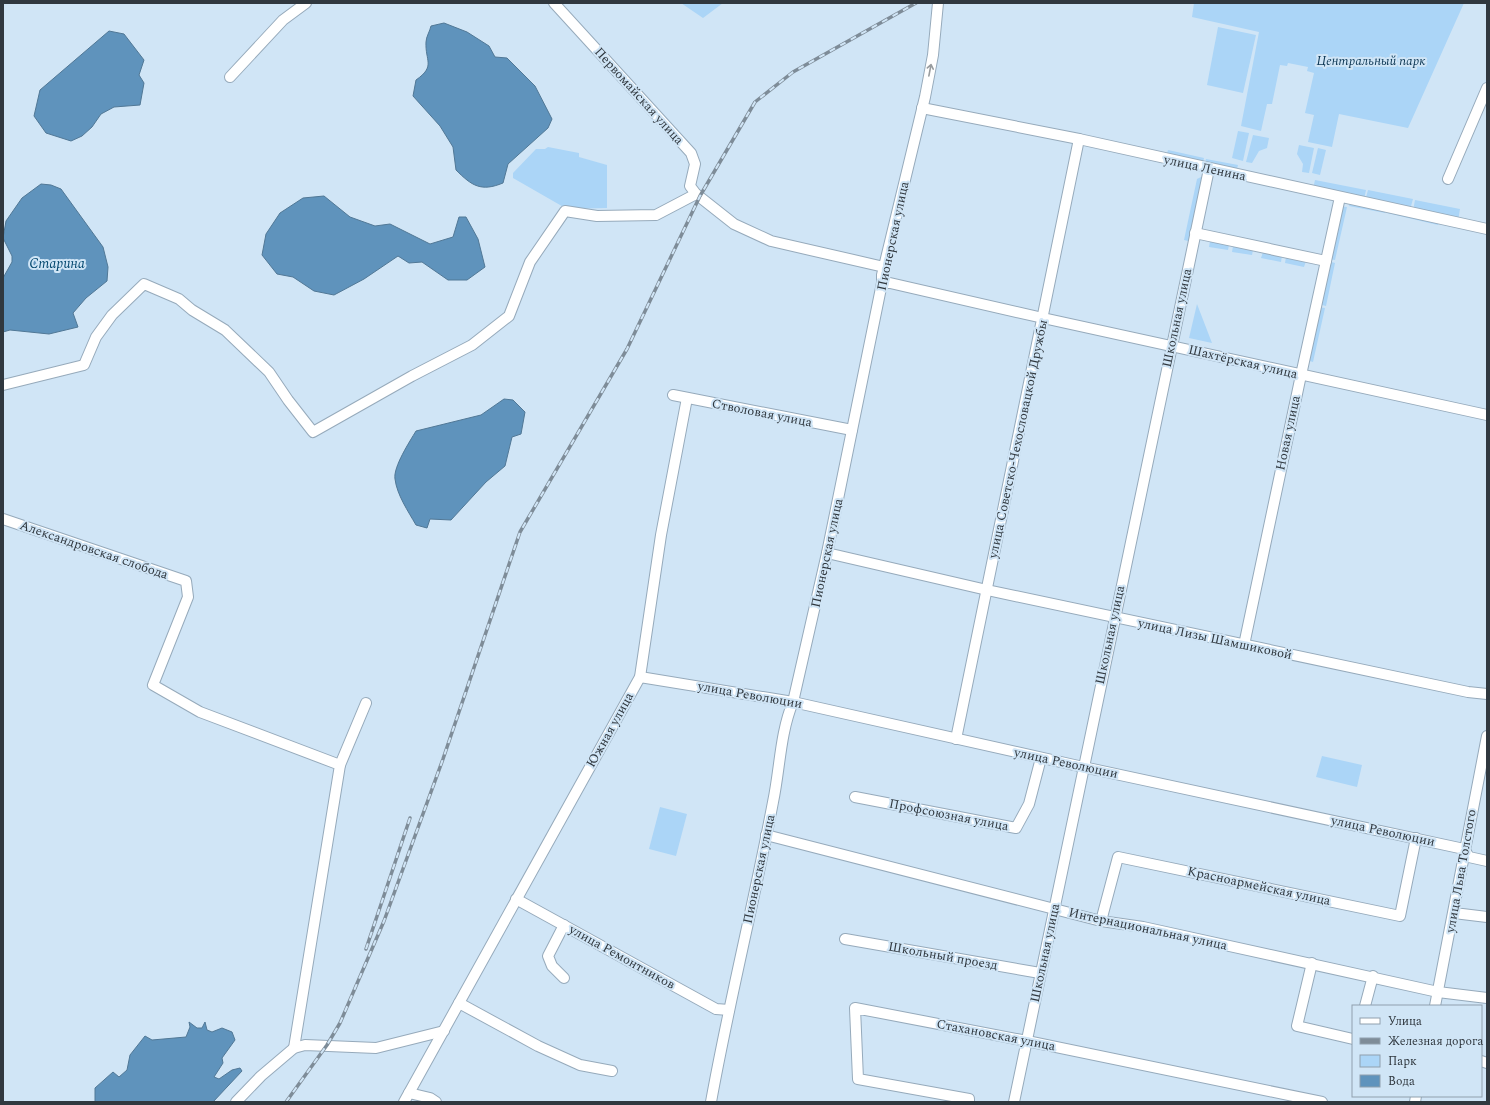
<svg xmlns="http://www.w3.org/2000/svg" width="1490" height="1105" font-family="Spectral,serif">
<rect width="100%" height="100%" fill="#d0e5f6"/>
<g fill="#abd5f7">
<path d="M 681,3 L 723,3 L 703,18 Z"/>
<path d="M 1194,3 L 1464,3 L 1408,128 L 1339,114 L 1332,147 L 1308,142 L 1314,115 L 1305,113 L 1314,73 L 1307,71 L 1308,67 L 1288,63 L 1287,66 L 1280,65 L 1272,104 L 1267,104 L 1261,131 L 1241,126 L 1259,32 L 1192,17 Z"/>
<path d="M 1218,27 L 1256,35 L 1243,93 L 1207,85 Z"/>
<path d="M 1238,131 L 1249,133 L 1243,161 L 1232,158 Z"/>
<path d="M 1253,135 L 1269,138 L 1267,148 L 1259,151 L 1252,163 L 1246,162 Z"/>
<path d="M 1299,145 L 1314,148 L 1309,173 L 1302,172 L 1303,164 L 1297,154 Z"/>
<path d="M 548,147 L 579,153 L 579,157 L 607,165 L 607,208 L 567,209 L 513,178 L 513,173 L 536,149 L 545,149 Z"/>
<path d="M 1318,148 L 1326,150 L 1320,175 L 1312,173 Z"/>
<path d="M 1168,150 L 1204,158 L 1202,166 L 1166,157 Z"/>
<path d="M 1206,159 L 1238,165 L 1236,173 L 1204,166 Z"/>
<path d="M 1201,177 L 1205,178 L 1192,242 L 1184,240 L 1197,179 Z"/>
<path d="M 1315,180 L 1366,190 L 1364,200 L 1313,189 Z"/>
<path d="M 1368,190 L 1413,199 L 1410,210 L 1365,201 Z"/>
<path d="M 1415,200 L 1460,209 L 1458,221 L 1413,211 Z"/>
<path d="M 1351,201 L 1386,208 L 1385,213 L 1349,206 Z"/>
<path d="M 1339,206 L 1347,207 L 1335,260 L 1328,259 Z"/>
<path d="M 1388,209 L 1440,220 L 1438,225 L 1387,213 Z"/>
<path d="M 1210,241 L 1229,245 L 1228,250 L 1209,247 Z"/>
<path d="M 1233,246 L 1253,250 L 1252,255 L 1232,252 Z"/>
<path d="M 1263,252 L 1282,256 L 1281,262 L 1261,258 Z"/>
<path d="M 1286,257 L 1306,261 L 1304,267 L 1285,263 Z"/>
<path d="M 1328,261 L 1335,263 L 1326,306 L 1318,304 Z"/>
<path d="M 1197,304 L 1212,343 L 1189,338 Z"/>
<path d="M 1318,307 L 1325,308 L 1313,362 L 1306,360 Z"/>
<path d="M 1322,756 L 1362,765 L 1357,787 L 1316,777 Z"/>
<path d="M 660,807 L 687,814 L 676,856 L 649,849 Z"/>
</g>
<g fill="#5f93bc" stroke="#517896">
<path d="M 444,23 L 467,32 L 489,46 L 495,57 L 507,58 L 535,86 L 552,119 L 548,128 L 508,164 L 503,183 C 481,192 472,186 456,170 L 453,147 L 440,126 L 413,96 L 416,80 C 436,66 425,61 426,42 C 426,37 430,31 431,26 Z"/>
<path d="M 109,31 L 124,34 L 144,60 L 139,75 L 144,83 L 140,105 L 114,107 L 101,114 L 92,127 L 82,136 L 71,141 L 46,133 L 34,116 L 40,90 Z"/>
<path d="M 41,184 L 51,185 L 61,189 L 103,247 L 108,267 L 107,281 L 86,298 L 73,313 L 78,327 L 49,334 L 10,330 L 3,332 L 3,278 L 12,262 L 12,256 L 3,238 L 6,221 L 22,198 Z"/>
<path d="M 324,196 L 350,217 L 375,226 L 390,224 L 430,244 L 453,237 L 459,217 L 466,217 L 478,239 L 485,267 L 467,280 L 448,280 L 422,262 L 409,263 L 398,256 L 364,279 L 334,295 L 314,291 L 293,277 L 277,274 L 262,255 L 266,234 L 280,213 L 303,198 Z"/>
<path d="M 504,399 L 513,400 L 525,412 L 521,434 L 512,437 L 505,466 L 486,482 L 451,520 L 430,519 L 427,528 L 416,525 C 408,511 397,495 395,479 C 393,467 410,441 416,431 L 481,415 Z"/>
<path d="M 189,1022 L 197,1028 L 202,1028 L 205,1022 L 207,1030 L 212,1032 L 222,1028 L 232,1032 L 235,1040 L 222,1058 L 223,1063 L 214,1077 L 219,1079 L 232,1070 L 240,1068 L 242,1071 L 213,1102 L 95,1102 L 95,1088 L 113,1072 L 119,1077 L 127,1070 L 130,1055 L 145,1036 L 152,1040 L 186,1037 L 190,1027 Z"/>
</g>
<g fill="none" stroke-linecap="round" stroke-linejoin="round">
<defs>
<g id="minor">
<path d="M 554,3 L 691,153 L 695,164 L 690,186 L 696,194 L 734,224 L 771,241 L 884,267"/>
<path d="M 230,77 L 283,20 L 306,3"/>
<path d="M 922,108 L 1079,139 L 1487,229"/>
<path d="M 1448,179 L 1487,88"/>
<path d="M 1195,233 L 1326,261"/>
<path d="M 882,283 L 890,283 L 1043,318 L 1487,415"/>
<path d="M 3,385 L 84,365 L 96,337 L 112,315 L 144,284 L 179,299 L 192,310 L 225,330 L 269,372 L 288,400 L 313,432 L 412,376 L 472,345 L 509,316 L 530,262 L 565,211 L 597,216 L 656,215 L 696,194"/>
<path d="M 673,395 L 852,430"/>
<path d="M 3,519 L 186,581 L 188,597 L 153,685 L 200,712 L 340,765 L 294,1048"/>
<path d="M 827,553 L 987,590 L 1468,692 L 1487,694"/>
<path d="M 1244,645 L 1301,375 L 1340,197"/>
<path d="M 640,677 L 793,702 L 1083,767 L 1464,849"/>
<path d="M 956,739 L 1079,139"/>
<path d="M 340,765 L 366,703"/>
<path d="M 855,797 L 1016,828 L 1029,804 L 1041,758"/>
<path d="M 766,835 L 1101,921 L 1143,927 L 1438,992 L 1487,998"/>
<path d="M 1464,849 L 1469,857 L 1487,861"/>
<path d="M 516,899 L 716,1009 L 729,1010"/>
<path d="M 1454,913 L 1487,917"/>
<path d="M 1101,921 L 1118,857 L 1400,916 L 1416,838"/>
<path d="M 845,939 L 1040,973"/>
<path d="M 1312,963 L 1297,1026 L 1353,1039"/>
<path d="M 564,978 L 552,966 L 548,956 L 564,925"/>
<path d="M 459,1003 L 538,1046 L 580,1065 L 612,1071"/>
<path d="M 1365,1006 L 1373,976"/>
<path d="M 1435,1006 L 1487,736"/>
<path d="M 1481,1061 L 1487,1063"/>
<path d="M 409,1093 L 430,1098 L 436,1102"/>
<path d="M 236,1102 L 261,1076 L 294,1048 L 305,1045 L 376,1048 L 444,1031"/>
<path d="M 404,1102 L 640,677 L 661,535 L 687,398"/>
<path d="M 711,1102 C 729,1002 754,903 773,802 C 780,769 780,733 793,702 L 827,553 L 882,283 L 882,275 L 925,97 L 933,55 L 938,3"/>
<path d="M 969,1102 L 969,1099 L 858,1079 L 855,1008 L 1027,1041 L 1322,1102"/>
<path d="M 1014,1102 L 1209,169"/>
<path d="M 1415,1102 L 1416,1096"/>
</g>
</defs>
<use href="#minor" stroke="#96aabb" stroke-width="12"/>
<use href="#minor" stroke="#fff" stroke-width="10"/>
<defs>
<g id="rail">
<path d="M 366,949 L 410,818"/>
<path d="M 286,1102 L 327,1045 L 340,1023 L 384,921 L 443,759 L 520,532 L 627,349 L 700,196 L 755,102 L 793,72 L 916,3"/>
</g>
</defs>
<use href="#rail" stroke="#7e8c98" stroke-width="3.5"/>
<use href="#rail" stroke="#d0e5f6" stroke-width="2" stroke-dasharray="6" stroke-linecap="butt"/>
</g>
<defs><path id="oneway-shaft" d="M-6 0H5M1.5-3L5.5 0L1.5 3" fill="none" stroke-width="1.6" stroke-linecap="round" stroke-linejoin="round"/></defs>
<use stroke="#989c9f" href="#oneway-shaft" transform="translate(930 70) rotate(-79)"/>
<g text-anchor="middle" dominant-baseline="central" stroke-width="4" stroke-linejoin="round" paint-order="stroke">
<g font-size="13" font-style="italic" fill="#0c3653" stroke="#d0e5f6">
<text x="1371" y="61">Центральный парк</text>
</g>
<g font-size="13" fill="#30383f" stroke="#d0e5f6">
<text transform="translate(639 96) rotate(48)">Первомайская улица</text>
<text transform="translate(1205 168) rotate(12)">улица Ленина</text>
<text transform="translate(893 236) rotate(-78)">Пионерская улица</text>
<text transform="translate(1177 318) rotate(-78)">Школьная улица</text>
<text transform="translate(1243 362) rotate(13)">Шахтёрская улица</text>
<text transform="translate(762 413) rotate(11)">Стволовая улица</text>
<text transform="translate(1288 433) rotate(-78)">Новая улица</text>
<text transform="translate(1018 439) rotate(-78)">улица Советско-Чехословацкой Дружбы</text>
<text transform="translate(94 550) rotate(19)">Александровская слобода</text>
<text transform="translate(827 553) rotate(-78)">Пионерская улица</text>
<text transform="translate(1110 635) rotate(-78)">Школьная улица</text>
<text transform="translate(1215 639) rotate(12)">улица Лизы Шамшиковой</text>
<text transform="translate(750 695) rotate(10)">улица Революции</text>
<text transform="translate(610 730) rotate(-61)">Южная улица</text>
<text transform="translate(1066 763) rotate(12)">улица Революции</text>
<text transform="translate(949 815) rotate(11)">Профсоюзная улица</text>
<text transform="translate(1383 831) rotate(12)">улица Революции</text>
<text transform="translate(759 869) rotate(-78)">Пионерская улица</text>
<text transform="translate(1461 871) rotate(-80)">улица Льва Толстого</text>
<text transform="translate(1259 886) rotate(12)">Красноармейская улица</text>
<text transform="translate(1148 929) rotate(12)">Интернациональная улица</text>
<text transform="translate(1045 953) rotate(-78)">Школьная улица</text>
<text transform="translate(943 956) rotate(10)">Школьный проезд</text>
<text transform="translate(622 957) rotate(29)">улица Ремонтников</text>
<text transform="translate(996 1035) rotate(11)">Стахановская улица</text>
</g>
<g font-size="14" font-style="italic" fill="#03476e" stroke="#d0e5f6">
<text x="57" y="263">Cтарина</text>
</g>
</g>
<rect width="1490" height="1105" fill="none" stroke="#30383f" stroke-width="8"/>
<rect x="1352" y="1005" width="130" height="92" fill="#d0e5f6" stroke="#90a0ad"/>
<rect x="1360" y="1018" width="20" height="6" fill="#ffffff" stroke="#90a0ad"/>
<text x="1388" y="1025" font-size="12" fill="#30383f">Улица</text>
<rect x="1360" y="1038" width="20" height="6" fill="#7e8c98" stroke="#90a0ad"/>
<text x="1388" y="1045" font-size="12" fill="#30383f">Железная дорога</text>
<rect x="1360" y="1055" width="20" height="12" fill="#abd5f7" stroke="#90a0ad"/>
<text x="1388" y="1065" font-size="12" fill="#30383f">Парк</text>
<rect x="1360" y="1075" width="20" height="12" fill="#5f93bc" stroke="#90a0ad"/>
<text x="1388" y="1085" font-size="12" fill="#30383f">Вода</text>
</svg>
